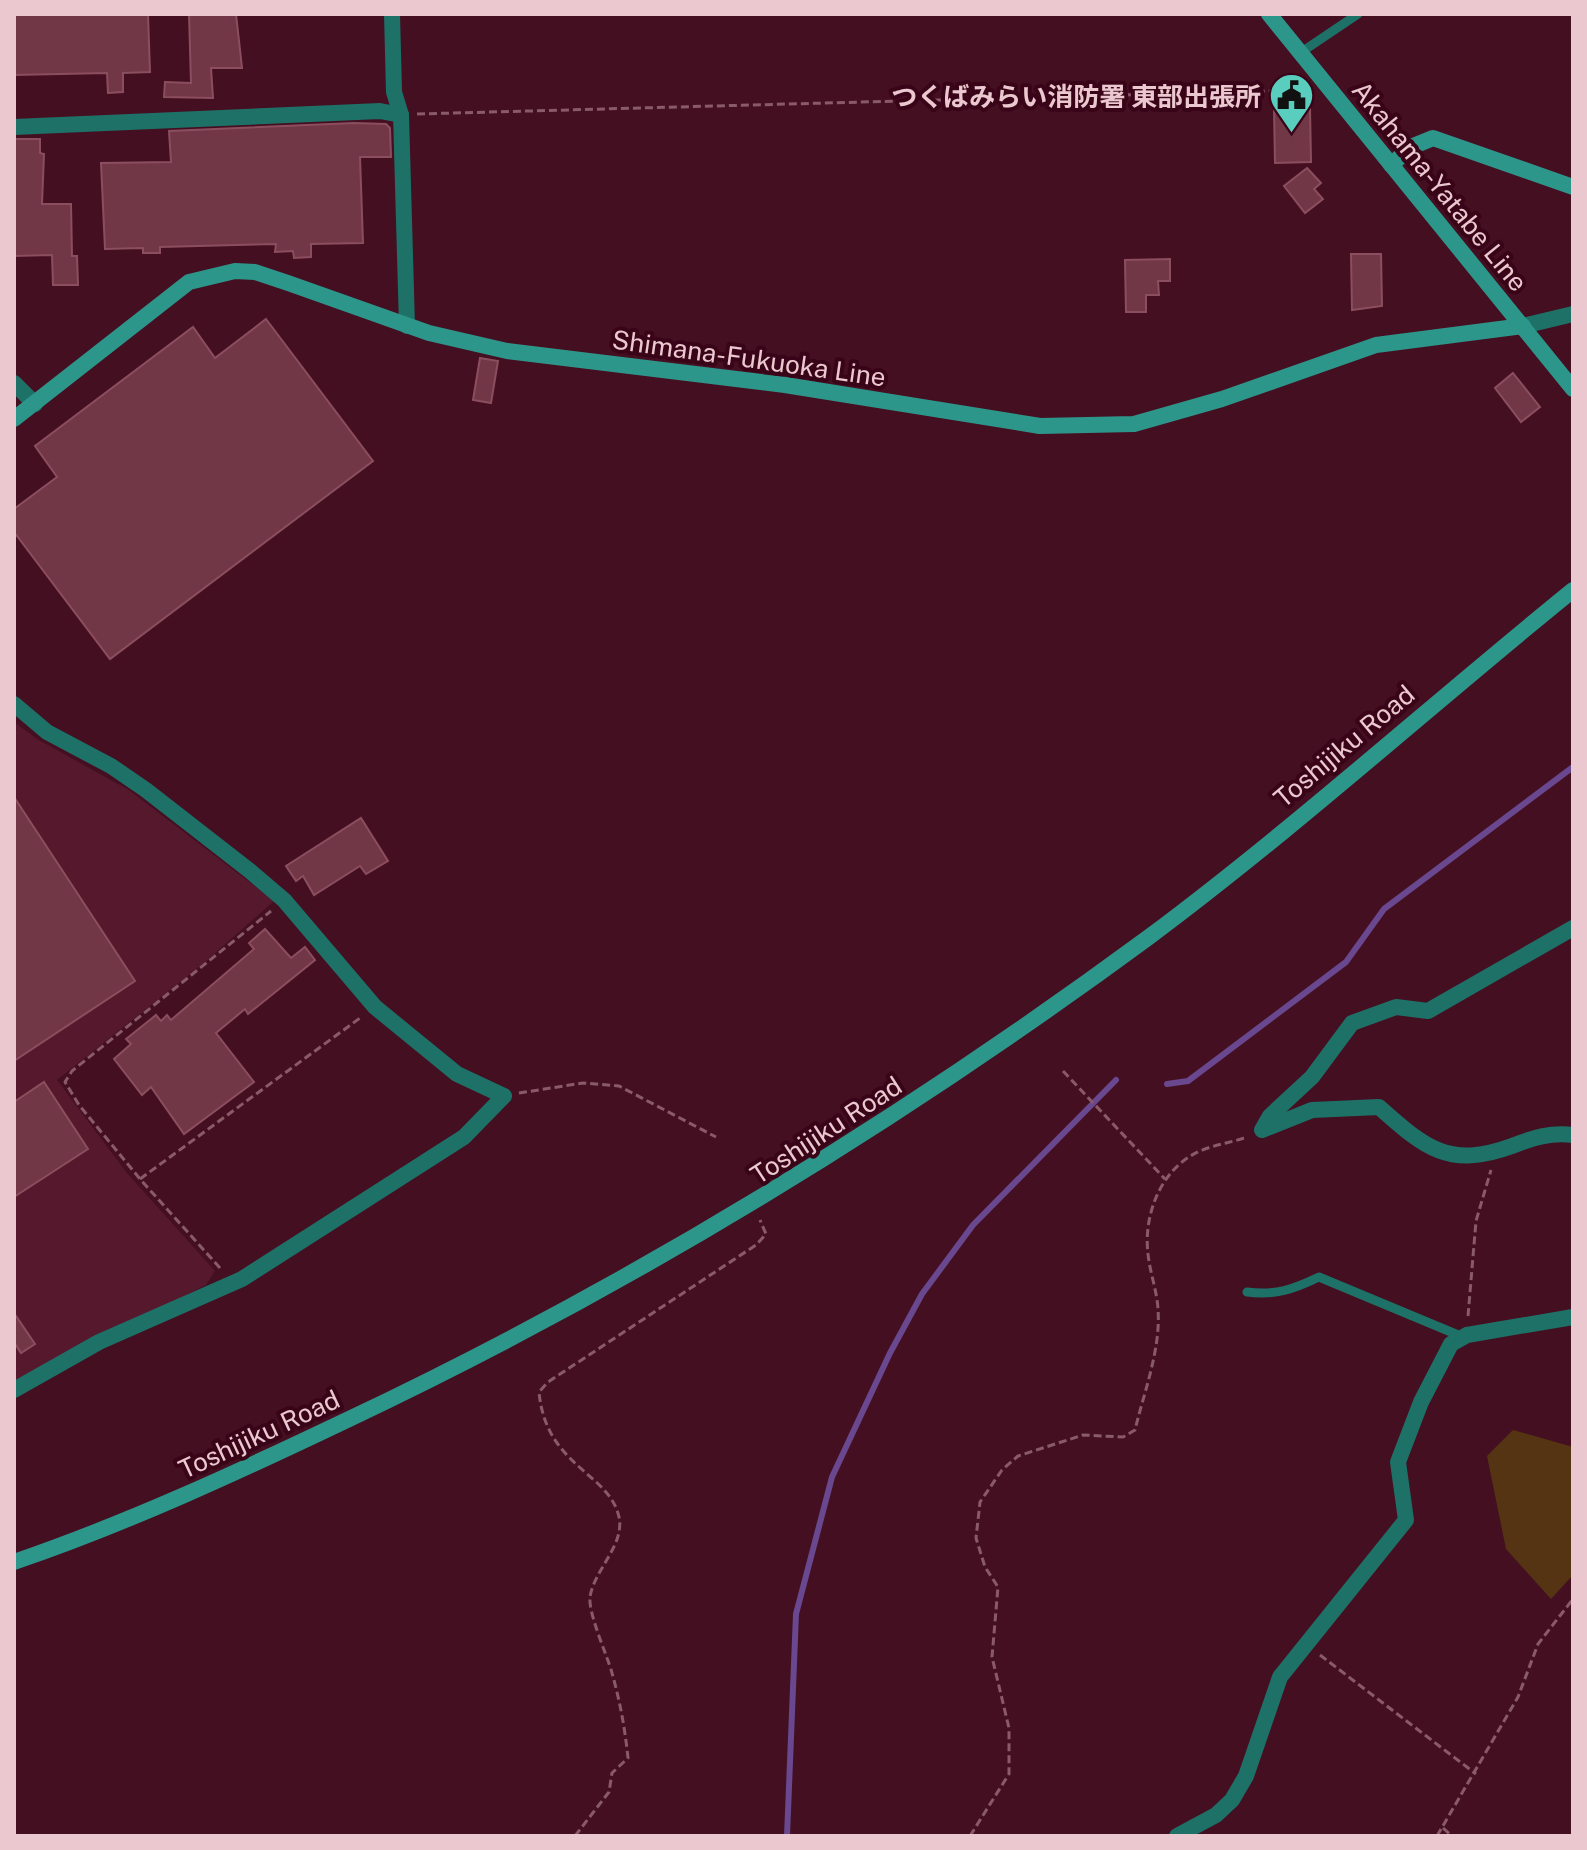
<svg xmlns="http://www.w3.org/2000/svg" width="1587" height="1850" font-family="'Public Sans','Noto Sans JP',sans-serif">
<rect width="100%" height="100%" fill="#450f22"/>
<path fill="#55182d" d="M 14,722 L 37,739 L 129,790 L 274,901 L 205,962 L 57,1080 L 127,1173 L 215,1271 L 206,1285 L 14,1381 Z"/>
<path fill="#543413" d="M 1513,1430 L 1573,1447 L 1573,1575 L 1551,1599 L 1506,1549 L 1487,1456 Z"/>
<g fill="none" stroke-linecap="round" stroke-linejoin="round">
<g stroke="#69488f" stroke-width="6">
<path d="M 1167,1084 L 1188,1081 L 1346,962 L 1384,909 L 1573,767"/>
<path d="M 787,1836 L 796,1614 L 832,1477 L 890,1353 L 922,1294 L 973,1225 L 1116,1080"/>
</g>
</g>
<g fill="#713747" stroke="#8b4e5e" stroke-width="2">
<path d="M 14,14 L 148,14 L 150,72 L 123,73 L 123,92 L 108,93 L 107,73 L 14,75 Z"/>
<path d="M 189,14 L 236,14 L 242,68 L 211,68 L 213,98 L 164,97 L 165,82 L 191,83 Z"/>
<path d="M 1274,108 L 1310,108 L 1311,162 L 1275,163 Z"/>
<path d="M 354,123 L 386,124 L 390,128 L 391,157 L 360,157 L 363,243 L 311,244 L 311,257 L 294,258 L 293,251 L 275,252 L 276,244 L 160,247 L 160,253 L 143,253 L 143,248 L 105,249 L 101,163 L 171,162 L 169,131 Z"/>
<path d="M 14,139 L 40,139 L 40,153 L 44,154 L 42,204 L 71,204 L 72,256 L 77,256 L 78,285 L 53,285 L 52,255 L 14,256 Z"/>
<path d="M 1307,168 L 1321,183 L 1314,189 L 1323,199 L 1305,213 L 1284,186 Z"/>
<path d="M 1351,254 L 1381,254 L 1382,306 L 1352,310 Z"/>
<path d="M 1170,259 L 1170,281 L 1158,281 L 1159,295 L 1146,295 L 1146,312 L 1126,312 L 1125,260 Z"/>
<path d="M 266,319 L 373,461 L 110,659 L 14,532 L 14,509 L 57,477 L 35,446 L 193,327 L 215,358 Z"/>
<path d="M 480,358 L 498,361 L 491,403 L 473,400 Z"/>
<path d="M 1513,373 L 1540,407 L 1521,422 L 1495,388 Z"/>
<path d="M 14,797 L 135,981 L 14,1061 Z"/>
<path d="M 361,818 L 388,861 L 366,874 L 360,866 L 314,895 L 303,876 L 296,881 L 286,866 Z"/>
<path d="M 265,929 L 291,958 L 305,947 L 315,960 L 248,1014 L 245,1009 L 216,1033 L 254,1082 L 184,1134 L 151,1087 L 142,1095 L 114,1059 L 131,1044 L 126,1039 L 156,1015 L 161,1021 L 167,1015 L 171,1020 L 254,949 L 249,943 Z"/>
<path d="M 44,1082 L 88,1149 L 14,1197 L 14,1102 Z"/>
<path d="M 14,1313 L 35,1344 L 21,1353 L 14,1342 Z"/>
</g>
<g fill="none" stroke-linecap="round" stroke-linejoin="round">
<g stroke="#895a68" stroke-width="3" stroke-dasharray="8 4" stroke-linecap="butt">
<path d="M 417,114 L 1309,90"/>
<path d="M 1063,1071 L 1165,1179"/>
<path d="M 519,1093 L 583,1083 L 619,1086 L 716,1137"/>
<path d="M 140,1179 L 360,1018"/>
<path d="M 220,1268 L 140,1179 L 79,1105 L 65,1082 L 72,1071 L 271,911"/>
<path d="M 1468,1316 L 1476,1221 L 1491,1170"/>
<path d="M 1320,1655 L 1476,1774"/>
<path d="M 1443,1828 L 1452,1836"/>
<path d="M 575,1836 L 609,1792 L 612,1773 L 628,1758 C 625,1729 620,1701 612,1673 C 607,1655 588,1613 590,1597 C 594,1570 625,1545 619,1517 C 609,1472 546,1467 539,1392 L 548,1382 L 756,1245 L 766,1234 L 760,1220"/>
<path d="M 970,1836 L 1009,1774 L 1009,1728 L 992,1657 L 998,1587 L 985,1567 L 976,1538 L 980,1502 L 1002,1470 L 1018,1456 L 1083,1435 L 1123,1437 L 1135,1430 C 1144,1392 1161,1349 1158,1309 C 1157,1291 1150,1273 1148,1254 C 1143,1212 1163,1164 1205,1149 C 1219,1144 1233,1142 1247,1137"/>
<path d="M 1437,1836 L 1518,1697 L 1538,1644 L 1573,1599"/>
</g>
<g stroke="#1d7167" stroke-width="9">
<path d="M 1300,53 L 1358,14"/>
<path d="M 1247,1292 C 1275,1296 1294,1289 1319,1277 L 1463,1337"/>
</g>
<g stroke="#1d7167" stroke-width="16">
<path d="M 392,14 L 394,92 L 401,115 L 407,326"/>
<path d="M 14,127 L 380,111 L 401,115"/>
<path d="M 1523,326 L 1573,314"/>
<path d="M 14,383 L 35,404"/>
<path d="M 14,704 L 47,732 L 111,766 L 146,790 L 250,871 L 284,900 L 375,1007 L 457,1074 L 504,1096 L 464,1137 L 242,1279 L 99,1342 L 14,1390"/>
<path d="M 1573,928 L 1428,1011 L 1396,1007 L 1352,1023 L 1312,1077 L 1270,1116 L 1262,1130 L 1312,1110 L 1379,1107 C 1425,1148 1449,1169 1512,1146 C 1532,1138 1551,1132 1573,1135"/>
<path d="M 1177,1836 L 1216,1815 L 1232,1800 L 1246,1776 L 1280,1677 L 1406,1520 L 1398,1462 L 1421,1402 L 1451,1344 L 1467,1335 L 1573,1317"/>
</g>
<g stroke="#2d968a" stroke-width="16">
<path d="M 1269,14 L 1573,389"/>
<path d="M 1391,165 L 1411,147 L 1433,138 L 1573,187"/>
<path d="M 14,419 L 189,282 L 235,271 L 255,272 L 288,283 L 429,333 L 507,351 L 785,385 L 1040,426 L 1134,424 L 1222,399 L 1376,345 L 1523,326"/>
<path d="M 14,1562 C 128,1523 238,1472 347,1420 C 632,1285 895,1124 1149,937 C 1294,829 1432,704 1573,590"/>
</g>
</g>
<defs>
<symbol id="civic-pin" viewBox="-11 -11 22 30"><path d="M0 17L-7.5 6A9.5 9.5 0 1 1 7.5 6Z" fill="#59cebf" stroke="#390418"/><path d="M-.6-6.5H3V-4.5H.6V-3L4-1V1h2V6H-6V1h2V-1L-.6-3ZM-1.2 2.5V6h2.4V2.5Z" fill="#111"/></symbol>
</defs>
<g fill-rule="evenodd">
<use href="#civic-pin" x="1266" y="70" width="51" height="69"/>
</g>
<g text-anchor="middle" dominant-baseline="central" stroke-width="8" stroke-linejoin="round" paint-order="stroke">
<g font-size="26" font-weight="bold" fill="#ebc8cf" stroke="#390418" text-anchor="end">
<text x="1261" y="96">つくばみらい消防署 東部出張所</text>
</g>
<g font-size="26" fill="#ebc8cf" stroke="#390418">
<text transform="translate(1440 186) rotate(51)">Akahama-Yatabe Line</text>
<text transform="translate(749 358) rotate(8)">Shimana-Fukuoka Line</text>
<text transform="translate(1344 746) rotate(-40)">Toshijiku Road</text>
<text transform="translate(826 1130) rotate(-33)">Toshijiku Road</text>
<text transform="translate(259 1434) rotate(-25)">Toshijiku Road</text>
</g>
</g>
<rect width="1587" height="1850" fill="none" stroke="#ebc8cf" stroke-width="32"/>
</svg>
